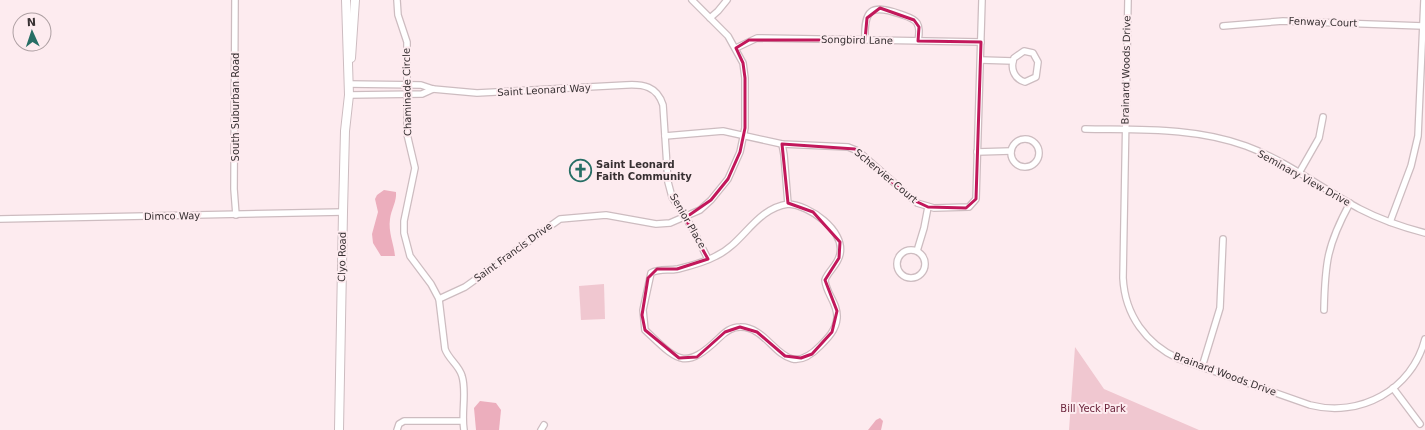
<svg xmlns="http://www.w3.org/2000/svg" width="1425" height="430" font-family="'DejaVu Sans',sans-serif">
<rect width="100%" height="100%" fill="#fdebef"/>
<g fill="#f0c7d0">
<path d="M 604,284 L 605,319 L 581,320 L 579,286 Z"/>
<path d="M 1075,347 L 1104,389 L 1199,430 L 1069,430 Z"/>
</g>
<g fill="#ecaebd">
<path d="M 384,190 L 396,192 C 397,201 391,210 390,219 C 388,232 394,244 395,256 L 381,256 L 373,243 L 372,234 L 378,212 L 375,199 L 377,195 Z"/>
<path d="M 480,401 L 496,403 L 501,410 L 499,430 L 476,430 L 474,408 Z"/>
<path d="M 880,418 L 883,421 L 881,430 L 868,430 L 876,420 Z"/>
</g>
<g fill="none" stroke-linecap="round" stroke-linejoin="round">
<defs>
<g id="street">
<path d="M 235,0 L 234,189 L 236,215"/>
<path d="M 397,0 L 398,15 L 407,42 L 407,134 L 415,168 L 404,221 L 404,233 L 410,256 L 431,284 L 439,299 L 445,349 C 449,360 459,365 462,376 C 467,392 461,413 464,430"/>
<path d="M 1128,0 L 1123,278 C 1125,315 1146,344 1179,359 L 1310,405 C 1360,418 1412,390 1425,339"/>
<path d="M 710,18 L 718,11 L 727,0"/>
<path d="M 1223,26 L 1283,21 L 1423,26"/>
<path d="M 865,40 C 864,9 871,4 900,14 C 905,16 914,18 917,23 C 920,28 919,36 918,41"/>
<path d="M 736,48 L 757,38 L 981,42"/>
<path d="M 1024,51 L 1033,53 L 1038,62 L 1036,77 L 1025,82 C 1014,79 1010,68 1014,58 Z"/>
<path d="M 981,60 L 1013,61"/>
<path d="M 349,84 L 421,85 L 433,89 L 477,93 L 626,85 C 643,84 657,86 663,105 L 668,182 L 672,197 L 691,226 L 708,259"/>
<path d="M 349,95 L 422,94 L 433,89"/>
<path d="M 1085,129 C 1139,130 1194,127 1246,146 C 1287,161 1322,189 1360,209 C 1381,220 1402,227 1425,233"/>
<path d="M 665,136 L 723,131 L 782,144 L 848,147 L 858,151 L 917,203 L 934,208 L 969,207 L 976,199 L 982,0"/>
<circle cx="1025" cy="153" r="14"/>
<path d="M 782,144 L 784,155 L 788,204"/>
<path d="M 977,152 L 1011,151"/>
<path d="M 1299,173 L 1319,138 L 1323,117"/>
<path d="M 788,204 C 809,205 845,230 840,254 C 838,265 828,271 825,280 C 826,294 838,303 837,318 C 836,330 828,338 820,346 C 782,385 773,326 740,327 C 731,327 725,332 719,338 C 684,372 677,360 645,330 L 643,310 L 651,273 C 660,268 668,271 678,269 C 690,266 705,262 716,256 C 744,243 755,209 788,204 Z"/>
<path d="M 0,219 L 343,212"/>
<path d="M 1390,222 L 1411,166 L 1418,136 L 1424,0"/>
<circle cx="911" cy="264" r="14"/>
<path d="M 917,251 L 924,228 L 928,207"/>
<path d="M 439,299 L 465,287 L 560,219 L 606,215 L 656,224 L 670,223 L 700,210 L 711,200 L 728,179 L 740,152 L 745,128 L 745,78 L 743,63 L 728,36 L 692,0"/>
<path d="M 1324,310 C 1325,263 1327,245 1350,203"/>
<path d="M 1202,367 L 1220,308 L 1223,239"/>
<path d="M 1393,388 L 1420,424"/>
<path d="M 397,430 L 399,424 L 404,421 L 463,421"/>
<path d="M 541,430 L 544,425"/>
</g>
<g id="secondary">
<path d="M 351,58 L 355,0"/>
<path d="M 339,430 L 343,212 L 345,131 L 349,95 L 346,0"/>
</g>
</defs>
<use href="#street" stroke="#cdbcc0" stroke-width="8"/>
<use href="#secondary" stroke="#cdbcc0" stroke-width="10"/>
<use href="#street" stroke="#fff" stroke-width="5.5"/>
<use href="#secondary" stroke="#fff" stroke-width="8"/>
</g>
<path fill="none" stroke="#c2185b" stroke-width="3" stroke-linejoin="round" d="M 880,8 L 914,20 L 919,27 L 918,41 L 981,42 L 976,199 L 966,208 L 928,207 L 911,199 L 855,149 L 782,144 L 788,203 L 813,212 L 840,242 L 839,258 L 825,280 L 837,311 L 832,332 L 812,354 L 801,358 L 785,356 L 757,332 L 740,327 L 725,332 L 697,357 L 679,358 L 645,330 L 642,315 L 648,278 L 657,269 L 677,269 L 708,259 L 685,218 L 711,200 L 728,179 L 740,152 L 745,128 L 745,78 L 743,63 L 736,48 L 749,40 L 865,40 L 867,18 Z"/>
<defs>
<symbol id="church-ring" viewBox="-11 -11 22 22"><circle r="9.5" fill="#fdebef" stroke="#276e65" stroke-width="1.5"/><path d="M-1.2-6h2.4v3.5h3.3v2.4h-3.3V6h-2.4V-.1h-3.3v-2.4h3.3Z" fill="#276e65"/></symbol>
</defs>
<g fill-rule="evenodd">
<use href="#church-ring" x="568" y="158" width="25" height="25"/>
</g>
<g text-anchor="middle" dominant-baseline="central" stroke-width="4" stroke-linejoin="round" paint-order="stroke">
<g font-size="10" fill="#373032" stroke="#fdebef">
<text transform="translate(1323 22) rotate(2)">Fenway Court</text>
<text transform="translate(857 40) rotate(1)">Songbird Lane</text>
<text transform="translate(1126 70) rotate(-89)">Brainard Woods Drive</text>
<text transform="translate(544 90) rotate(-3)">Saint Leonard Way</text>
<text transform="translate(407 92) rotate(-91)">Chaminade Circle</text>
<text transform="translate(235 107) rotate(-90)">South Suburban Road</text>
<text transform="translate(886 176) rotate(40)">Schervier Court</text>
<text transform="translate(1304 178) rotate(29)">Seminary View Drive</text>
<text transform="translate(172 216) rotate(-1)">Dimco Way</text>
<text transform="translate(688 221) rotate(60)">Senior Place</text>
<text transform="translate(513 252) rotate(-36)">Saint Francis Drive</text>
<text transform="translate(342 257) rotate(-89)">Clyo Road</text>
<text transform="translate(1225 374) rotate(20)">Brainard Woods Drive</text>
</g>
<g font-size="10" font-weight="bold" fill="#373032" stroke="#fdebef" text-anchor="start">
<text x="596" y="164">Saint Leonard<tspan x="596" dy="12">Faith Community</tspan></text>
</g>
<g font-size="10" fill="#6c253c" stroke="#fdebef">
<text x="1093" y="408">Bill Yeck Park</text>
</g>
</g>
<g transform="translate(32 32) rotate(357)"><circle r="19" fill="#fdebef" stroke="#aea0a3"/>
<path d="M0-3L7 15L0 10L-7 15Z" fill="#276e65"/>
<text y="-6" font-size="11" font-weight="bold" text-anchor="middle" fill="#373032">N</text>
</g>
</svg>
